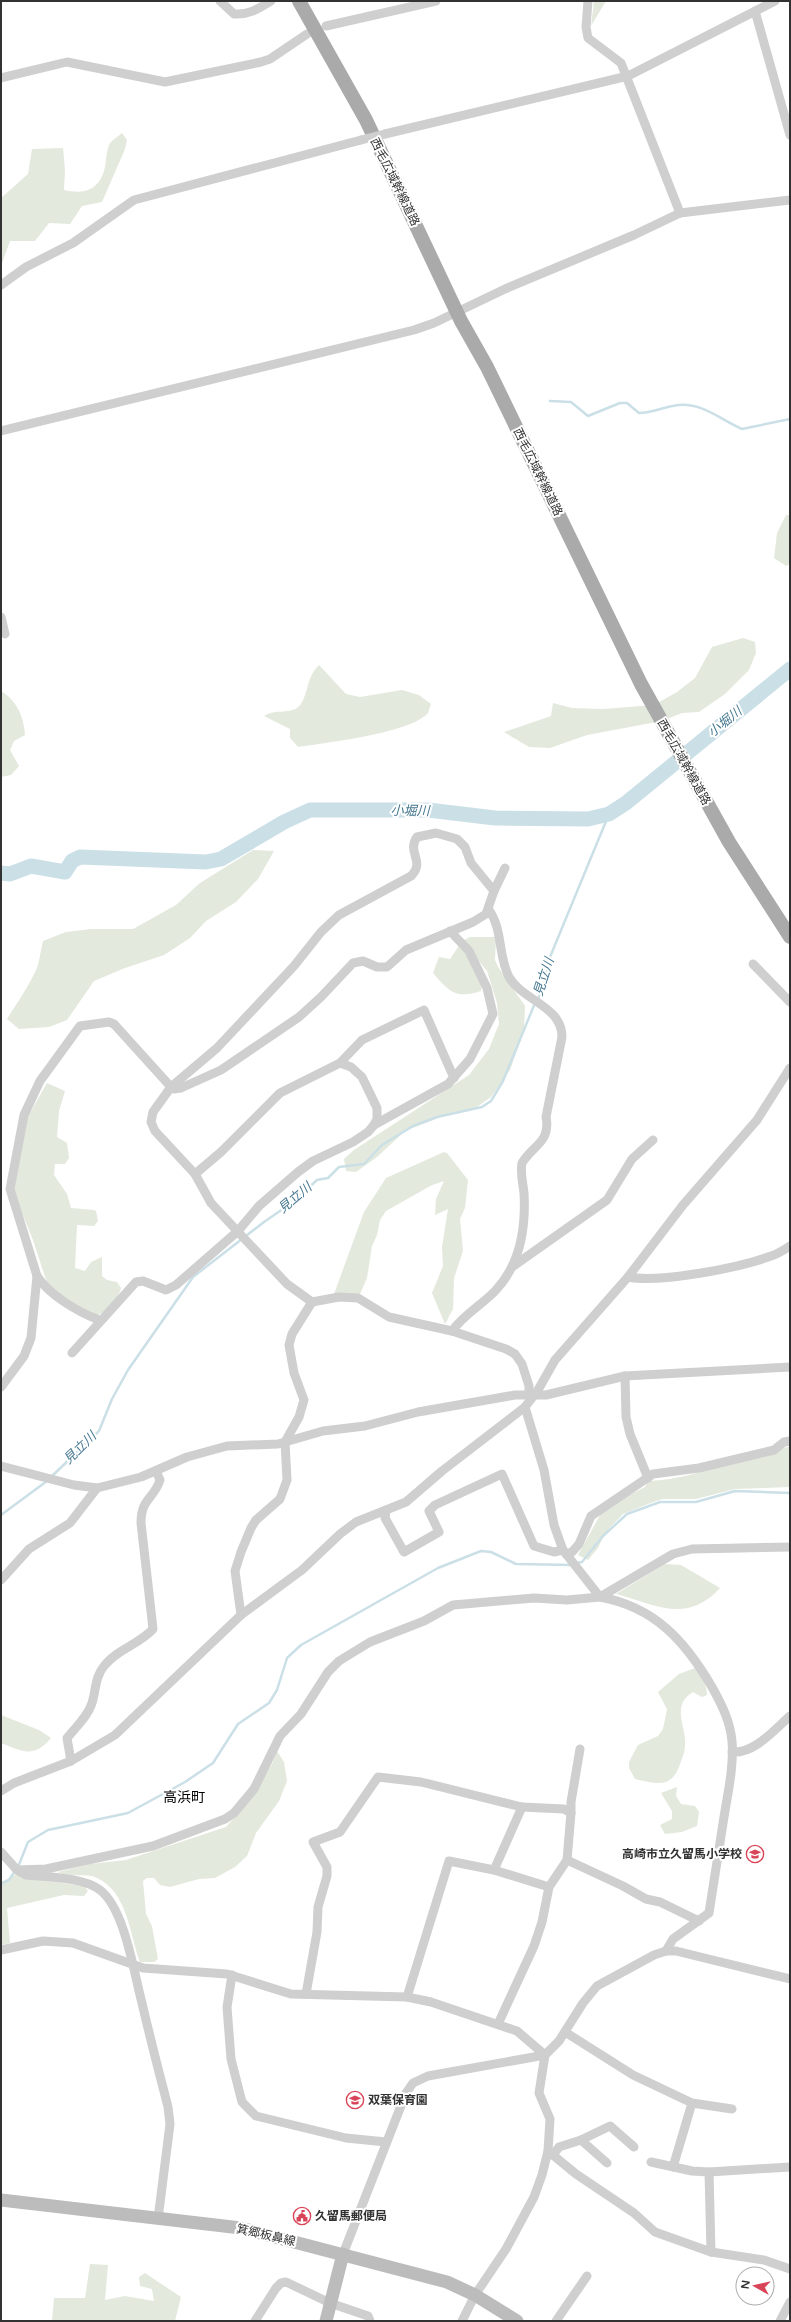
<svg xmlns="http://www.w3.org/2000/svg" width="791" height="2322" font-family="'Varela Round','Noto Sans JP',sans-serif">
<rect width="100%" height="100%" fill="#fff"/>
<g fill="#e3e9dc">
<path d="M 594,1 L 606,1 L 591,26 Z"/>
<path d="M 122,133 L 127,140 L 125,149 L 102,202 L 82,206 L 70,224 L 49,223 L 35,241 L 10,241 L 1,266 L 1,198 L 28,174 L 32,149 L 63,148 L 65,170 L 64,190 C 81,194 96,192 103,174 C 107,165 105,153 110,143 C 113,139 119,136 122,133 Z"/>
<path d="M 786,515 L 790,515 L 790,564 L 786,566 L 774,558 L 777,533 Z"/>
<path d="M 743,638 L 755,642 L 756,653 L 749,670 L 725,694 L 699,712 L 682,713 L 662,721 L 587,735 L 550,748 L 529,747 L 504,732 L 551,716 L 553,703 L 572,708 L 603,709 L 654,705 L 677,692 L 695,678 L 712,647 Z"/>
<path d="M 319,665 L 346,694 L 360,697 L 402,690 L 419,695 L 431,704 C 430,706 429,711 428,713 C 411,733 325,743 298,747 L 290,738 L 290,729 L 264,716 C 275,708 292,716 301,704 C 309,691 306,678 319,665 Z"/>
<path d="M 1,691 C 17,701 24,717 25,735 L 14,741 L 10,750 L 19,766 L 11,775 L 1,777 Z"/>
<path d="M 253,850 L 274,851 L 258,879 L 236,902 L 206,921 L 190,938 L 164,955 L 125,968 L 94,981 L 67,1020 L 49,1027 L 19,1029 L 7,1019 C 17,1003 29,986 37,968 C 39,963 41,949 43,941 L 66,932 L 91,929 L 133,929 L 176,905 L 200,883 Z"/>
<path d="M 470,937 L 496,937 L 495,960 L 498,967 L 525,1006 L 524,1031 L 510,1070 L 491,1097 L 474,1109 L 441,1117 L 405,1131 L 377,1157 L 356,1172 L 346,1171 L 344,1159 L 354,1150 L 469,1075 L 489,1049 L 499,1024 L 497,1003 L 487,971 L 478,960 L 483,977 L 481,991 C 456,999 449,992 433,973 L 439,957 L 450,959 L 462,941 Z"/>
<path d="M 47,1083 L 65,1091 L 59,1111 L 57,1137 L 67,1143 L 69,1158 L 65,1164 L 55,1164 L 54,1175 L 67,1194 L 71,1208 L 94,1210 L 96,1211 L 98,1221 L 94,1226 L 77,1225 L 75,1268 L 85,1271 L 91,1262 L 102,1257 L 102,1276 L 107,1280 L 117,1282 L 121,1288 C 119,1298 106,1313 96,1316 L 68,1300 L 47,1283 L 33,1240 L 13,1191 L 27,1118 Z"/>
<path d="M 444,1152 L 447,1153 L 468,1180 L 465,1208 L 460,1219 L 463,1251 L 454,1278 L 453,1309 L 445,1324 L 432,1293 L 443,1266 L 442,1247 L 448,1209 L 435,1215 L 436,1199 L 444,1181 L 432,1185 L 386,1211 L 380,1220 L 377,1235 L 372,1246 L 367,1278 L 360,1294 L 334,1294 L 364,1212 L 386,1178 Z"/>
<path d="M 790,1446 L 790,1487 L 735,1489 L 696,1499 L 662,1499 L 648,1504 L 623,1514 L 605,1533 L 598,1548 L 588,1560 L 578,1555 L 604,1508 L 645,1487 L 648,1481 C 678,1480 703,1471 731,1463 C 751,1458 770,1453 790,1446 Z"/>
<path d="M 665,1564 L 681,1565 L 720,1588 C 686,1625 655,1604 616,1594 Z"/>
<path d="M 695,1668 C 702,1673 707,1686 707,1695 L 702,1697 L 693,1692 C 670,1706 687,1727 685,1746 C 685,1752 682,1758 680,1764 C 672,1789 657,1784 635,1779 L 629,1768 L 629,1762 L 638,1745 L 658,1736 L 663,1729 L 667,1709 L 658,1692 L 679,1674 Z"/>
<path d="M 1,1715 L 39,1730 L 51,1738 C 34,1759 21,1751 1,1743 Z"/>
<path d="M 277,1751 L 284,1762 L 287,1781 L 279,1801 L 256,1833 L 247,1856 L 235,1867 L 215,1878 L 199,1879 L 170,1887 L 160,1885 L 154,1878 L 147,1878 L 143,1881 L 146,1914 L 152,1926 L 158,1959 L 154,1962 L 140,1962 C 129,1933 128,1891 95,1877 C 83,1873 68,1878 58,1872 L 90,1864 L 126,1860 L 226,1827 L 249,1801 L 272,1764 Z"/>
<path d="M 677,1787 L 676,1796 L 681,1804 L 695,1806 L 699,1812 L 697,1826 L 682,1832 L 665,1834 L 660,1825 L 672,1819 L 672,1811 L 661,1793 Z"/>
<path d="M 17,1874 L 27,1878 L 84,1886 L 88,1891 L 84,1896 L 64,1895 L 7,1908 L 10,1943 L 1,1945 L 1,1882 Z"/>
<path d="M 90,2264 L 108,2265 L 105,2300 L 125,2296 L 154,2301 L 152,2289 L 140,2286 L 139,2277 L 145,2273 L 181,2297 L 175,2321 L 52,2321 L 54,2298 L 85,2298 Z"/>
</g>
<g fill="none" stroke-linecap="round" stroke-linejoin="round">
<g stroke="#cbdfe7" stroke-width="2.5">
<path d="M 550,401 L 571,402 L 588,416 L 620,403 L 627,403 L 639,413 C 653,413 665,406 679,405 C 703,403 721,420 742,429 L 790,419"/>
<path d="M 538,999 L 544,985 L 550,957 L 609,814"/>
<path d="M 51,1477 L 99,1431 L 112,1399 L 128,1370 L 193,1277 L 264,1222 L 293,1202 L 317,1180 L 328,1178 L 339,1167 L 364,1164 L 382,1145 L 413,1126 L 437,1117 L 482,1107 L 491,1101 L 503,1081 L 535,1003"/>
<path d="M 1,1515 L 47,1481"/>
<path d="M 577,1563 L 582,1562 L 603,1536 L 627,1514 L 660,1502 L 696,1502 L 735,1491 L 790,1493"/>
<path d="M 18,1867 L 28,1842 L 48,1830 L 128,1813 L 185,1782 L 213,1763 L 238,1724 L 269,1703 L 277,1690 L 287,1658 L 301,1645 L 438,1568 L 481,1551 L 491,1552 L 516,1564 L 572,1565"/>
<path d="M 1,1884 L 9,1880 L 15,1871"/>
</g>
<path stroke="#cbdfe7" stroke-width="15" d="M 1,873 L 10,874 L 31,866 L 65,872 L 72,861 L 80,857 L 206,862 L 221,859 L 284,822 L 310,810 L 428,810 L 495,818 L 588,819 L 609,814 L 626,803 L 790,669"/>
<g stroke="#cfcfcf" stroke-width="9">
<path d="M 220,1 L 234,14 C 249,15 258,9 271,1"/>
<path d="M 588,1 L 586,27 L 588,38 L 621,63 L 680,213"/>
<path d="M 755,11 L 790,135"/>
<path d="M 326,26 L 436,1"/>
<path d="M 1,78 L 67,62 L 165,82 L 261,62 L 270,59 L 307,34"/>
<path d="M 385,134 L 628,76 L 775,1"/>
<path d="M 1,285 L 26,267 L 73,243 L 134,200 L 361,140"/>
<path d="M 1,431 L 414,330 L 434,323 L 505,289 L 634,235 L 680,213 L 790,200"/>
<path d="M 1,617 L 5,634"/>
<path d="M 494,891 L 471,863 L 465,847 L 457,839 L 436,833 L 417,837 C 406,852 426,861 411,876 L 339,915 L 321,932 L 294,966 L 217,1048 L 171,1087 L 153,1112 L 151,1122 L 155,1131 L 195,1174 L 211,1203 L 287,1284 L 312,1302 L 339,1297 L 358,1298 L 389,1317 L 452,1331 L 506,1349 L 515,1354 L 522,1364 L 529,1386 L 529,1395"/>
<path d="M 753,964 L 790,1002"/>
<path d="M 340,1063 L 362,1040 L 424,1010 L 454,1078"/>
<path d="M 374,1125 L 448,1084 L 470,1059 L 493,1014 L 487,988 L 469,951 L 450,931"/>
<path d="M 512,1267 L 607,1200 L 632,1159 L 653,1140"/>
<path d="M 37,1276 C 49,1295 78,1312 99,1320"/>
<path d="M 628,1277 C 661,1283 738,1268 771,1256 C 778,1254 784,1250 790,1246"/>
<path d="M 452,1331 C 464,1314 482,1305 496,1290 C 521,1263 526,1228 524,1193 C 523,1183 520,1173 522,1163 C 533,1145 551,1142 546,1117 L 562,1037 C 562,1006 523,1001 509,977 C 498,956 503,930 489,910"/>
<path d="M 72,1353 L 136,1282 L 143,1281 L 166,1290 L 176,1285 L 238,1231 L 259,1206 L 298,1172 L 313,1161 L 353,1142 L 368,1132 L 374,1125 L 377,1119 L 377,1108 L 362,1077 L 351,1067 L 340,1063 L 280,1093 L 221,1152 L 195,1174"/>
<path d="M 625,1376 L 626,1417 L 630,1434 L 648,1478"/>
<path d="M 1,1387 L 24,1356 L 31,1338 L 37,1276 L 10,1189 L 24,1115 L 40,1081 L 80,1026 L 109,1022 L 114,1024 L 171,1087 L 174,1089 L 181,1088 L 221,1070 L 299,1017 L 321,997 L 353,963 L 363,961 L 377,967 L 387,967 L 406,950 L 473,922 L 486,914 L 494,891 L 505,868"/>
<path d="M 525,1407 L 544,1470 L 554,1525 L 563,1550 L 600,1597 C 655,1607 685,1641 712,1687 C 722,1705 730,1721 732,1741 C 734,1766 728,1792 724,1817 C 719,1849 714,1881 709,1913 L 673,1939 L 666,1951"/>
<path d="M 1,1466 L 74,1485 L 97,1488 L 141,1477 L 187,1457 L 227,1446 L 278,1444 L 323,1431 L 365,1426 L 418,1412 L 515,1395 L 546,1395 L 625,1376 L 790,1367"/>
<path d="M 386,1511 L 385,1518 L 404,1552 L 439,1532 L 429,1511 L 435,1505 L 502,1474 L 534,1546 L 554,1552 L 563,1550"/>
<path d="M 566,1554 L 572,1552 L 579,1544 L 591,1516 L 653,1474 L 699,1468 L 774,1450 L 784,1442 L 790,1441"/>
<path d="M 1,1580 L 29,1549 L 70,1523 L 97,1488"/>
<path d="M 241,1615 L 235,1571 L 241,1552 L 251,1528 L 256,1520 L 280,1499 L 287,1480 L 285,1442 L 299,1417 L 304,1400 L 294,1373 L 289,1345 L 292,1334 L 312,1302"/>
<path d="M 732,1752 C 754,1754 774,1730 790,1716"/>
<path d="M 71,1761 L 67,1738 C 76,1727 88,1716 92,1703 C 96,1690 95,1677 104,1666 C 117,1649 140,1644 153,1629 L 141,1523 C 141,1498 154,1499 160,1480 L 156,1471"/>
<path d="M 1,1791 L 14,1783 L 71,1761 L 115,1735 L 241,1615 L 302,1570 L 340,1534 L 356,1522 L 406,1502 L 442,1471 L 525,1407 L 538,1390 L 555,1360 L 628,1277 L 683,1205 L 757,1120 L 790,1068"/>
<path d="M 571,1813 L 571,1802 L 580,1749"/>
<path d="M 1,1852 L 17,1870 L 26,1875 C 46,1877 84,1877 100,1890 C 125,1909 134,1974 142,2003 C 150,2038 159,2072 168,2107 L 170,2124 L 158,2219"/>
<path d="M 567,1860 L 623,1886 L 646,1899 L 660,1902 L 699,1921"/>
<path d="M 17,1870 L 46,1869 L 153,1846 L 225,1819 L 234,1813 L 254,1789 L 280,1736 L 301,1714 L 328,1672 L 339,1661 L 370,1642 L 424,1621 L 453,1605 L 534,1598 L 567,1600 L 600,1597 L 673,1554 L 692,1549 L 790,1547"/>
<path d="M 494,1870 L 522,1807"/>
<path d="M 1,1950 L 43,1941 L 73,1943 L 143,1968 L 227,1974 L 291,1994 L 407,1997 L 431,2002 L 517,2031 L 545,2055 L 539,2093 L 550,2119 L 548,2151 L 542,2175 L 534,2197 L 506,2249 L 475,2295 L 462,2321"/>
<path d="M 232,1975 L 227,2007 L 231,2059 L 242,2102 L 256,2116 L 346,2138 L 386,2142"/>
<path d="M 306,1994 L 317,1932 L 318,1907 L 327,1876 L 327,1867 L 313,1842 L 340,1832 L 378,1777 L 421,1782 L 522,1807 L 564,1809 L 571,1813 L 567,1860 L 549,1887 L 542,1922 L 534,1946 L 498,2024"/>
<path d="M 407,1997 L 449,1861 L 494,1870 L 549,1887"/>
<path d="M 565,2032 L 633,2075 L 692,2103 L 732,2109"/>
<path d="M 581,2140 L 610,2126 L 634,2147"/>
<path d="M 548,2151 L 576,2174 L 634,2213 L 655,2232 L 711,2252 L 764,2260 L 790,2269"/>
<path d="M 553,2155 L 559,2147 L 581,2140 L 607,2163"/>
<path d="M 651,2162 L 692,2171 L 709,2172 L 790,2167"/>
<path d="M 673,2167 L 692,2103"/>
<path d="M 709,2172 L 711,2252"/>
<path d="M 343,2254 L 406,2093 L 413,2083 L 428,2076 L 545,2055 L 559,2041 L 583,2003 L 597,1986 L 654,1955 L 666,1951 L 676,1951 L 790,1979"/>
<path d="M 255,2321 L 276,2288 L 281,2283 L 286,2282 L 330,2303 L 368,2316 L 370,2321"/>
<path d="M 556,2321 L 587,2276"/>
<path d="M 780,2321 L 790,2302"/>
</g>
<g stroke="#bcbcbc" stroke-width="13">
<path d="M 1,2200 L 241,2228 L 447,2282 L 475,2295 L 517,2321"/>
<path d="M 326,2321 L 343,2254"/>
</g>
<path stroke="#aaa" stroke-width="14" d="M 299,1 L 366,120 L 461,321 L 487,367 L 641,684 L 729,842 L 790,937"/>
<path stroke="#cfcfcf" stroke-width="9" d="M 361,140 L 385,134"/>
</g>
<defs>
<symbol id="school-ring" viewBox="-11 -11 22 22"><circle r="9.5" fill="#fff" stroke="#d94558" stroke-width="1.5"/><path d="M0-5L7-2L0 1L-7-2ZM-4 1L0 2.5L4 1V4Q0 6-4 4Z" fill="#d94558"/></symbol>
<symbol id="civic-ring" viewBox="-11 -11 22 22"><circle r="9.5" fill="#fff" stroke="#d94558" stroke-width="1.5"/><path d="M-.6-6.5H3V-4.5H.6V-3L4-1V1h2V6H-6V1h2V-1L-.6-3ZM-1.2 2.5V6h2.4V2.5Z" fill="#d94558"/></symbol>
</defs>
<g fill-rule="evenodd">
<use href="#school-ring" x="745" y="1844" width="20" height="20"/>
<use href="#school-ring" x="345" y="2090" width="20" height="20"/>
<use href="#civic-ring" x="292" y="2206" width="20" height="20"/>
</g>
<g text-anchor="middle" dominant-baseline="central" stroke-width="4" stroke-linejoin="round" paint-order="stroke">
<g font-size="12" fill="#323232" stroke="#fff">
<text transform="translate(395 182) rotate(64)">西毛広域幹線道路</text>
<text transform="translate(538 472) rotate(64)">西毛広域幹線道路</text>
<text transform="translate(684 762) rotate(61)">西毛広域幹線道路</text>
<text transform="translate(266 2235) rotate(13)">箕郷板鼻線</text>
</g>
<g font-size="12" font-weight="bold" fill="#323232" stroke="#fff" text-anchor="start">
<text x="742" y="1854" text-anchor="end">高崎市立久留馬小学校</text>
<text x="368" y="2100">双葉保育園</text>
<text x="315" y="2216">久留馬郵便局</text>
</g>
<g font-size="13" font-style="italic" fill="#457790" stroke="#fff">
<text transform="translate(725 722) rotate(-39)">小堀川</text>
<text transform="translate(410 811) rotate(1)">小堀川</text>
<text transform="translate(544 977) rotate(-72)">見立川</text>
<text transform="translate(295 1198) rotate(-40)">見立川</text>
<text transform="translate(80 1448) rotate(-44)">見立川</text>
</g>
<g font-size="14" fill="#000" stroke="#fff">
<text x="184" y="1797">高浜町</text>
</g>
</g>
<rect width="791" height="2322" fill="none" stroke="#323232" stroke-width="4"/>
<g transform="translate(755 2286) rotate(278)"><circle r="19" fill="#ffffff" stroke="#adadad"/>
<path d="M0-3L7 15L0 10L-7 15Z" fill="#d94558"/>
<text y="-6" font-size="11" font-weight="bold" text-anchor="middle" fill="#323232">N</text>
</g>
</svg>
